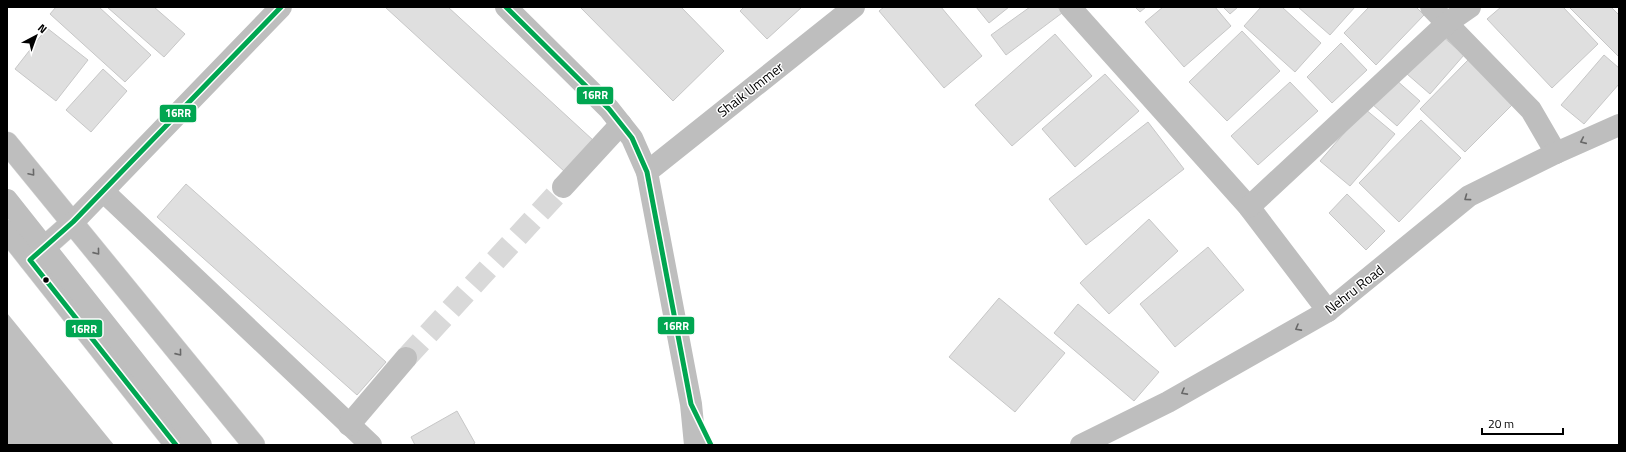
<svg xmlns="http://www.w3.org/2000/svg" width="1626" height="452" font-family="'Titillium Web',sans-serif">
<rect width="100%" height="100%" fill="#fff"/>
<path fill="#bfbfbf" d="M 7,313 L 114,445 L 7,445 Z"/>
<g fill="#dfdfdf" stroke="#c7c7c7">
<path d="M 56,7 L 99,7 L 151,55 L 125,82 L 50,14 Z"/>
<path d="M 107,7 L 154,7 L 185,34 L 164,57 Z"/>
<path d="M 385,7 L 448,7 L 594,141 L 565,172 Z"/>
<path d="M 582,7 L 681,7 L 724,51 L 673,101 L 581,8 Z"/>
<path d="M 744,7 L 802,7 L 767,39 L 740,11 Z"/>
<path d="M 884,7 L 941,7 L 982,56 L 944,88 L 879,11 Z"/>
<path d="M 976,7 L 1009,7 L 989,23 Z"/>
<path d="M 1030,7 L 1058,7 L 1062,13 L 1006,55 L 991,35 Z"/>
<path d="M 1135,7 L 1146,7 L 1140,12 Z"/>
<path d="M 1163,7 L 1215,7 L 1231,26 L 1184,67 L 1145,22 Z"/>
<path d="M 1223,7 L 1238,7 L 1230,14 Z"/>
<path d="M 1261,7 L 1282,7 L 1321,43 L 1295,72 L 1244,26 Z"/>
<path d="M 1298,7 L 1355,7 L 1330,35 Z"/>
<path d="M 1369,7 L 1416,7 L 1424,15 L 1376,65 L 1344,33 Z"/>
<path d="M 1501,7 L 1563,7 L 1598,44 L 1552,88 L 1487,19 Z"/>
<path d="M 1569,7 L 1611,7 L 1619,15 L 1619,57 Z"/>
<path d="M 47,28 L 88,60 L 56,101 L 15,69 Z"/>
<path d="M 1242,31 L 1280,71 L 1227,121 L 1189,82 Z"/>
<path d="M 1055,34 L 1092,76 L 1012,146 L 975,105 Z"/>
<path d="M 1441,35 L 1464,55 L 1430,94 L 1407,74 Z"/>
<path d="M 1341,43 L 1367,70 L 1332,103 L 1307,77 Z"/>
<path d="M 1604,55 L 1619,68 L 1619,84 L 1584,124 L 1561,105 Z"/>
<path d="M 1468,60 L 1513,104 L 1465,152 L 1420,109 Z"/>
<path d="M 103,69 L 127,91 L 91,132 L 66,110 Z"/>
<path d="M 1105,74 L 1139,111 L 1075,167 L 1042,129 Z"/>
<path d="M 1395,79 L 1420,101 L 1397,126 L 1372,104 Z"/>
<path d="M 1290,82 L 1318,111 L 1258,165 L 1231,136 Z"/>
<path d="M 1365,109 L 1395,134 L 1350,186 L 1320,161 Z"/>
<path d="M 1421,120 L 1461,158 L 1399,222 L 1359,183 Z"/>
<path d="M 1148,122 L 1184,169 L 1086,245 L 1049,199 Z"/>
<path d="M 186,184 L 386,362 L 357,395 L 157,217 Z"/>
<path d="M 1347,194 L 1385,231 L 1366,250 L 1329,213 Z"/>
<path d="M 1149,219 L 1178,251 L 1109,314 L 1080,283 Z"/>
<path d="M 1208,247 L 1244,290 L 1175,347 L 1140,304 Z"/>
<path d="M 999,298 L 1065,353 L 1015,412 L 949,357 Z"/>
<path d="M 1078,304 L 1159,372 L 1134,401 L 1054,333 Z"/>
<path d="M 457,411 L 475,443 L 472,445 L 415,445 L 411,437 Z"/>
</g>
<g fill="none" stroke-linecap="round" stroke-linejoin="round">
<path stroke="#d9d9d9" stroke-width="22" stroke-dasharray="22 11" stroke-linecap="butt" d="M 406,358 L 563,187"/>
<defs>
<g id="major">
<path d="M 7,143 L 254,445"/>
<path d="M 7,231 L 176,445"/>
<path d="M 30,260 L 73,222"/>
</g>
</defs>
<use href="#major" stroke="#dbdbdb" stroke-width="23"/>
<g stroke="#bebebe" stroke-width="22">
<path d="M 506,7 L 609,109 L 632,138 L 647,172 L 691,404 L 695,445"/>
<path d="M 1070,7 L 1249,207 L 1328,311"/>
<path d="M 1431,7 L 1531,110 L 1556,153"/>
<path d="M 647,172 L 854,7"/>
<path d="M 563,187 L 621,124"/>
<path d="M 103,191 L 371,445"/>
<path d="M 1249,207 L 1447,23 L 1470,7"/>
<path d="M 73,222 L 281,7"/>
<path d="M 349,425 L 406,358"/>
<path d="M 1081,445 L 1168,402 L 1328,311 L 1469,196 L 1556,153 L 1619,125"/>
</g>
<use href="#major" stroke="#bebebe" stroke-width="22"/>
<path stroke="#bebebe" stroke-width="22" d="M 7,200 L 201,445"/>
<defs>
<g id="bus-1">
<path d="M 506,7 L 609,109 L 632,138 L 647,172 L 691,404 L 711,445"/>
<path d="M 176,445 L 30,260 L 73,222 L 281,7"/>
</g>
</defs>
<use href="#bus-1" stroke="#fff" stroke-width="8"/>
<use href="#bus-1" stroke="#00a651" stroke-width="5"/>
</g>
<defs><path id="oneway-chevron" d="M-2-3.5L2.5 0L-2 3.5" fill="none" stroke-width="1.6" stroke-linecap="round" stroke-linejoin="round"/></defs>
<g stroke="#686868">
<use href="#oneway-chevron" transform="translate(1583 141) rotate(156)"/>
<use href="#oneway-chevron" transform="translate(32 173) rotate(50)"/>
<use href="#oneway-chevron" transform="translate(1467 198) rotate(144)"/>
<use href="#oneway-chevron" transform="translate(97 252) rotate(51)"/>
<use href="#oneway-chevron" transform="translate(1298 328) rotate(151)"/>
<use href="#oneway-chevron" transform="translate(179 353) rotate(51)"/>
<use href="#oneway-chevron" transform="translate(1184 392) rotate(151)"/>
</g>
<circle fill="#000" stroke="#fff" stroke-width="1.5" cx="46" cy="280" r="3.5"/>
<g text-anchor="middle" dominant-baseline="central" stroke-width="3" stroke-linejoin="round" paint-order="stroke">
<g font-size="14" fill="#000" stroke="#fff">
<text transform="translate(750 89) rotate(-38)">Shaik Ummer</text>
<text transform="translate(1354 289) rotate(-38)">Nehru Road</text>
</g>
</g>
<g stroke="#fff" stroke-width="1.5">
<rect x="576" y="86" width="38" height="19" rx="4" fill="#00a651"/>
<rect x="159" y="104" width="38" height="19" rx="4" fill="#00a651"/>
<rect x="657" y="316" width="38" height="19" rx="4" fill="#00a651"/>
<rect x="65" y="319" width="38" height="19" rx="4" fill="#00a651"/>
</g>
<g font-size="11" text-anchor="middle" font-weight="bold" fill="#fff">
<text x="595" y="99">16RR</text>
<text x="178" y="117">16RR</text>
<text x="676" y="330">16RR</text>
<text x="84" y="333">16RR</text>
</g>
<rect width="1626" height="452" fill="none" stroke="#000000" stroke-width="16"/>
<g transform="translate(36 36) rotate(41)" stroke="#ffffff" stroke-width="3" paint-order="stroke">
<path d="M0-3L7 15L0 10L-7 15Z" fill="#000000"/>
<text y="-6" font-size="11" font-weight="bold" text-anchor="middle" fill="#000000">N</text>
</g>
<path d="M1482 428v6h81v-6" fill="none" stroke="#000000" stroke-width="2"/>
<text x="1488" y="428" font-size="12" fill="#000000" stroke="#ffffff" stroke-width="3" paint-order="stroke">20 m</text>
</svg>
